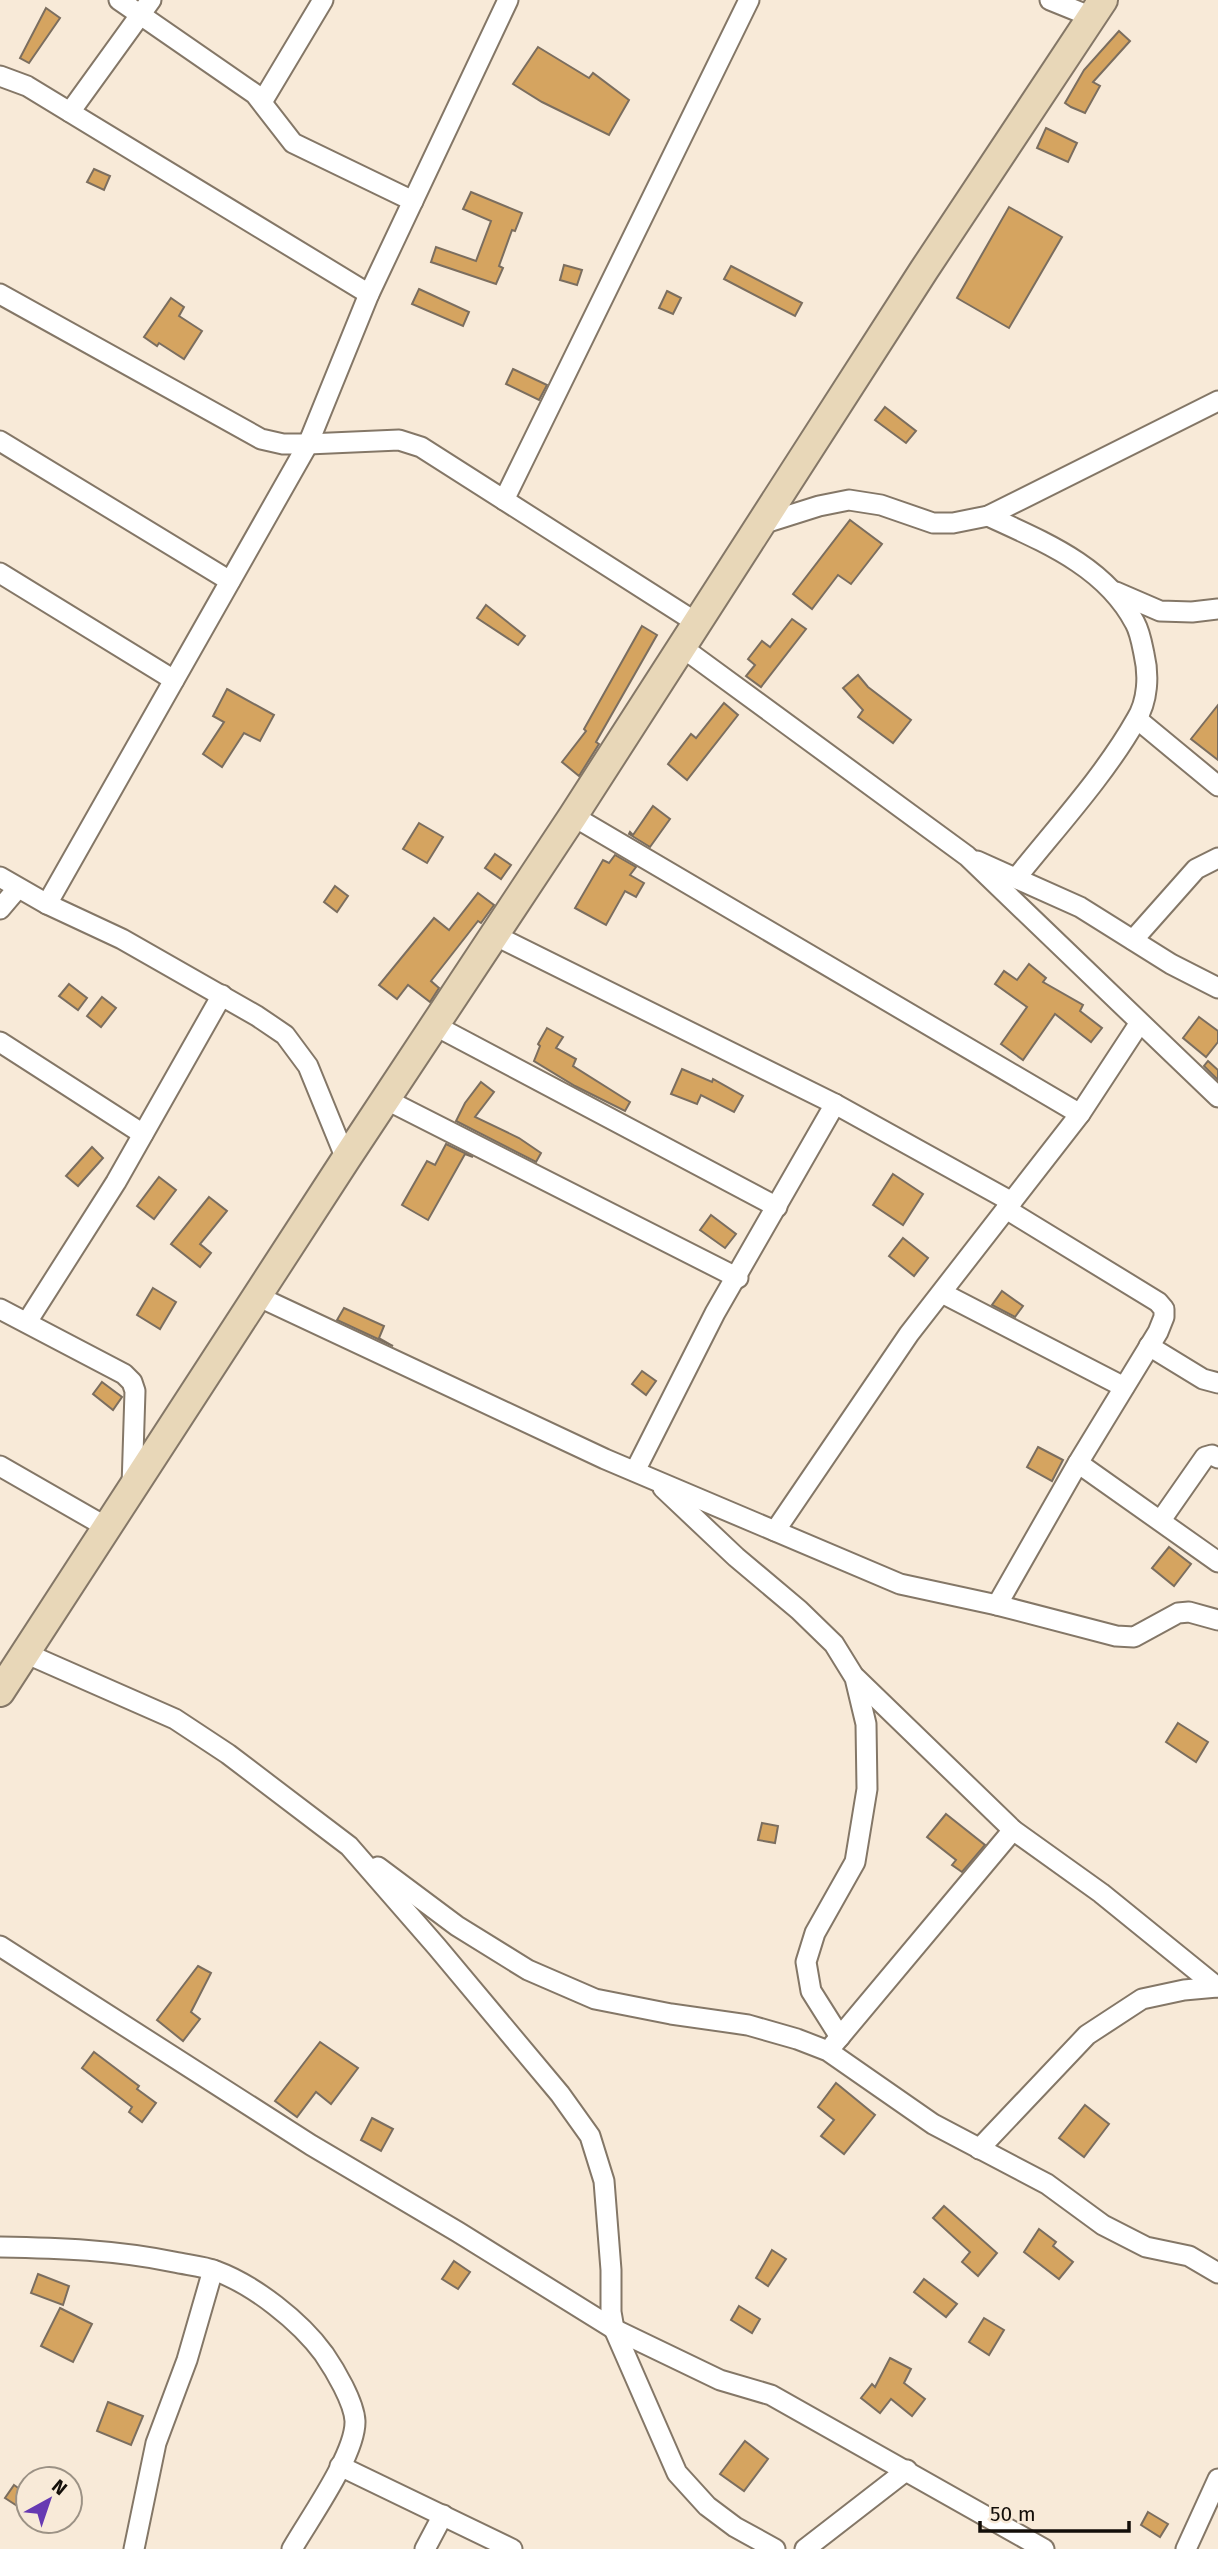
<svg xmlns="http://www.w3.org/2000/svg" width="1218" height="2549" font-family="'Fira Sans',sans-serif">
<rect width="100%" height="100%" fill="#f8ead8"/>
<g fill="#d5a460" stroke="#7b6e5f" stroke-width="2">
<path d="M 46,8 L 60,18 L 29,63 L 20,58 Z"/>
<path d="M 1119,31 L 1130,41 L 1093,82 L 1100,86 L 1085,113 L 1071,107 L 1065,103 L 1084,70 Z"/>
<path d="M 538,47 L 589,78 L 593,73 L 629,100 L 609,135 L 542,102 L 513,84 Z"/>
<path d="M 1046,128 L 1077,143 L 1068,162 L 1037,148 Z"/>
<path d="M 94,169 L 110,176 L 104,190 L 87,182 Z"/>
<path d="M 471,192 L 522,213 L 515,231 L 512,230 L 499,266 L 503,268 L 496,284 L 431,262 L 436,247 L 476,261 L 491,221 L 463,209 Z"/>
<path d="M 1009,207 L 1062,237 L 1009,328 L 957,298 Z"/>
<path d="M 564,265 L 582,270 L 577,285 L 560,280 Z"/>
<path d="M 731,266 L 802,303 L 795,316 L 724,279 Z"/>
<path d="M 419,289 L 469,312 L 463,326 L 412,304 Z"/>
<path d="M 667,291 L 681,298 L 673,314 L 659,308 Z"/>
<path d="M 171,298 L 184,307 L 179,316 L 202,331 L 184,359 L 159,343 L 157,346 L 144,337 Z"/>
<path d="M 513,369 L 547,385 L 539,400 L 506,384 Z"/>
<path d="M 885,407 L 916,431 L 906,443 L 875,420 Z"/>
<path d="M 850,520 L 882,544 L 851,584 L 838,575 L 812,609 L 793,594 Z"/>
<path d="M 486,605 L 525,636 L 518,645 L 477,618 Z"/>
<path d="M 792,619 L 806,629 L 761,687 L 746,676 L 755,665 L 748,659 L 762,641 L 770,647 Z"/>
<path d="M 642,626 L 657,635 L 596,742 L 599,744 L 579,776 L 562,762 L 586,731 L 584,729 Z"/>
<path d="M 858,675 L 868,687 L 911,720 L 893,743 L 858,717 L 863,710 L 843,688 Z"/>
<path d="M 227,689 L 274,715 L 260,741 L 244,733 L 222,767 L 203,754 L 224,722 L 213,716 Z"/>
<path d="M 724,703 L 738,715 L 687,780 L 668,764 L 691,734 L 696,738 Z"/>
<path d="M 1218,705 L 1218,760 L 1191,739 Z"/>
<path d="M 653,806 L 670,819 L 650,847 L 629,834 L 630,832 L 633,835 Z"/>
<path d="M 419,823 L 443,837 L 427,863 L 403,849 Z"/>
<path d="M 495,854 L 511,865 L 501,879 L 485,868 Z"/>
<path d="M 615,855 L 636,867 L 630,875 L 644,883 L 636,897 L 625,891 L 606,925 L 575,908 L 603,860 L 609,863 Z"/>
<path d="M 335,886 L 348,896 L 337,912 L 324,902 Z"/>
<path d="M 478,893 L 494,905 L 481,923 L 478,921 L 431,981 L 439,988 L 430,1002 L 408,985 L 397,999 L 379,985 L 434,918 L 449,930 Z"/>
<path d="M 1029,964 L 1046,978 L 1043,982 L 1083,1005 L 1080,1011 L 1102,1028 L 1091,1042 L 1055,1014 L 1023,1060 L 1001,1044 L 1027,1007 L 995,984 L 1004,971 L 1017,980 Z"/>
<path d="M 69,984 L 87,998 L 78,1010 L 59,996 Z"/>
<path d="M 102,997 L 116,1008 L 101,1027 L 87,1016 Z"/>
<path d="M 1199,1017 L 1218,1031 L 1218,1042 L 1206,1057 L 1183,1038 Z"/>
<path d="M 547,1028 L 563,1037 L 556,1048 L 576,1059 L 573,1066 L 630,1102 L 625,1111 L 575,1086 L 534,1061 L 540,1046 L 538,1044 Z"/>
<path d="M 1208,1061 L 1218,1070 L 1218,1080 L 1204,1066 Z"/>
<path d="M 682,1069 L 712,1082 L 713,1079 L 743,1096 L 734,1112 L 701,1095 L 697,1104 L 671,1094 Z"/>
<path d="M 481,1082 L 494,1092 L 475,1117 L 519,1138 L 541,1153 L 536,1162 L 456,1121 L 465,1103 Z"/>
<path d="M 446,1144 L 473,1157 L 465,1154 L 428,1220 L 402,1205 L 427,1161 L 435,1165 Z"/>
<path d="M 92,1147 L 103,1158 L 78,1186 L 66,1176 Z"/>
<path d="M 893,1174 L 923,1194 L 903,1225 L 873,1205 Z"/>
<path d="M 159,1177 L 176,1190 L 154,1219 L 137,1206 Z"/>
<path d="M 209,1197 L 227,1211 L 200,1244 L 211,1253 L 200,1267 L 171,1244 Z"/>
<path d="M 711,1215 L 736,1234 L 725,1248 L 700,1230 Z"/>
<path d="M 903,1238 L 928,1258 L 914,1276 L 889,1256 Z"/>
<path d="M 153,1288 L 176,1302 L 160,1329 L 137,1315 Z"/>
<path d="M 1002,1291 L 1023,1306 L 1015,1317 L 992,1305 Z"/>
<path d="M 344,1308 L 384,1326 L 379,1338 L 393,1346 L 337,1320 Z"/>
<path d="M 642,1371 L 656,1381 L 646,1395 L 632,1384 Z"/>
<path d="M 102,1382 L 122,1397 L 113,1410 L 93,1394 Z"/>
<path d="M 1038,1447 L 1063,1460 L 1052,1481 L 1027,1467 Z"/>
<path d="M 1169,1547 L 1191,1564 L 1174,1586 L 1152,1568 Z"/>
<path d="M 1178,1723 L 1208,1742 L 1196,1762 L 1166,1742 Z"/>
<path d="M 946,1814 L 985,1845 L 962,1872 L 952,1865 L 956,1860 L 927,1837 Z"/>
<path d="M 762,1823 L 778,1826 L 775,1843 L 758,1840 Z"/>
<path d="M 198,1966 L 211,1973 L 191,2012 L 200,2019 L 183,2041 L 157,2020 Z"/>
<path d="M 320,2042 L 358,2068 L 331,2104 L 316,2092 L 297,2117 L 275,2101 Z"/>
<path d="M 94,2052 L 139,2086 L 137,2089 L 156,2103 L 142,2122 L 129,2112 L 132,2107 L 82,2068 Z"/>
<path d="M 836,2083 L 875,2115 L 844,2154 L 821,2136 L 834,2120 L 818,2107 Z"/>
<path d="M 1085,2105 L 1109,2124 L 1084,2157 L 1059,2138 Z"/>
<path d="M 372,2118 L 393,2129 L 381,2151 L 361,2140 Z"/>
<path d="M 944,2206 L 997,2253 L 978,2276 L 962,2262 L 970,2252 L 933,2218 Z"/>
<path d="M 1039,2229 L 1056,2242 L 1053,2246 L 1073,2262 L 1059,2279 L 1024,2252 Z"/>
<path d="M 772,2250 L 786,2259 L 768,2286 L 756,2278 Z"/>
<path d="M 454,2261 L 470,2272 L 458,2289 L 442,2279 Z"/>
<path d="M 38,2274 L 69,2286 L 63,2305 L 31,2293 Z"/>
<path d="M 924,2279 L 957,2304 L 946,2317 L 914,2292 Z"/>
<path d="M 739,2306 L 760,2319 L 752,2333 L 731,2320 Z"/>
<path d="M 60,2308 L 92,2324 L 73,2362 L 41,2346 Z"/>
<path d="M 984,2318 L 1004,2330 L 989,2355 L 969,2342 Z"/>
<path d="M 890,2358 L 911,2369 L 904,2383 L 925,2399 L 912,2416 L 891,2399 L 880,2413 L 861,2398 L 872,2384 L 875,2387 Z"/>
<path d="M 108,2402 L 143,2416 L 131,2445 L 97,2431 Z"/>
<path d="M 745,2441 L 768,2459 L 744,2491 L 720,2474 Z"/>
<path d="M 14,2485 L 28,2495 L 28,2513 L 5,2498 Z"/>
<path d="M 1148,2512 L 1168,2524 L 1160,2537 L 1141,2525 Z"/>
</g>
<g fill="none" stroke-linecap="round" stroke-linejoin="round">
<defs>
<g id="street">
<path d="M 119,0 L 255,94 L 293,143 L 413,201"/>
<path d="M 1050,0 L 1092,17"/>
<path d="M 0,76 L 27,86 L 369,294"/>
<path d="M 262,102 L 323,0"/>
<path d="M 70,112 L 151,0"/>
<path d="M 0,294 L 261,439 L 283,444 L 308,444 L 399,440 L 421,447 L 697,623"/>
<path d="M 0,441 L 230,581"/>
<path d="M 504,500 L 749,0"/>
<path d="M 988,516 C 1044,542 1105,566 1135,623 C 1140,632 1142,644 1144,654 C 1149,675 1148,701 1136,720 C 1105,775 1056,828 1017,877"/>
<path d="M 762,524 L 819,506 L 849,500 L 881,505 L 933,523 L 953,523 L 988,516 L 1218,401"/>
<path d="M 0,573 L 174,680"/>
<path d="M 1116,592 L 1160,611 L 1192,612 L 1218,609"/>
<path d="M 683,648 L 967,856 L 1218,1097"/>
<path d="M 1137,719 L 1218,786"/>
<path d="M 573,816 L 1080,1114"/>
<path d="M 977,861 L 1080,907 L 1171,964 L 1218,988"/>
<path d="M 0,877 L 47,904 L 122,939 L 257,1016 L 285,1035 L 308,1066 L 346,1159"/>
<path d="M 47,904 L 308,444 L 369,294 L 508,0"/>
<path d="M 0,909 L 17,889"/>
<path d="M 494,935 L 835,1104 L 1012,1202"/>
<path d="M 1133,940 L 1196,869 L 1218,858"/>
<path d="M 434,1025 L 777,1207"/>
<path d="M 0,1042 L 143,1134"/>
<path d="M 385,1099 L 738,1278"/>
<path d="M 942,1293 L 1124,1387"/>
<path d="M 257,1296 L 605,1459 L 900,1584 L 997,1605 L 1116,1636 L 1134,1637 L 1178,1613 L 1189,1612 L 1218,1620"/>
<path d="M 0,1309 L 124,1374 L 132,1382 L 135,1391 L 132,1487"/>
<path d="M 27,1322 L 116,1182 L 222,995"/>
<path d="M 1149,1346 L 1203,1379 L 1218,1383"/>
<path d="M 1078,1463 L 1218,1562"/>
<path d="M 0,1466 L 108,1528"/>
<path d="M 635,1471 L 715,1313 L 835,1104"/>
<path d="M 663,1488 L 736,1557 L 799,1610 L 834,1644 L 855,1678 L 866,1724 L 867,1789 L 855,1862 L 815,1933 L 806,1962 L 811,1991 L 840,2037"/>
<path d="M 1161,1520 L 1205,1457 L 1212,1455 L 1218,1458"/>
<path d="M 775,1531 L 909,1334 L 1080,1114 L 1139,1024"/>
<path d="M 997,1605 L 1078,1463 L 1158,1332 L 1164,1317 L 1164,1309 L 1158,1302 L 1006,1209"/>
<path d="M 25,1653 L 175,1719 L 228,1754 L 349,1846 L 437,1947 L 560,2094 L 590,2136 L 604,2181 L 611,2270 L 611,2312 L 614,2329 L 677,2473 L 707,2506 L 735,2527 L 775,2549"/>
<path d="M 856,1678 L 1013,1830 L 1101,1893 L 1217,1987"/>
<path d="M 378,1867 L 457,1926 L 528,1970 L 595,1999 L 671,2014 L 748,2025 L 797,2039 L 828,2051 L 933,2124 L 1047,2184 L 1103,2225 L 1146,2247 L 1189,2256 L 1218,2273"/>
<path d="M 0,1946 L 311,2145 L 458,2232 L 614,2329 L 720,2380 L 771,2395 L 1044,2549"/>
<path d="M 833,2045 L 1013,1830"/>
<path d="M 979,2149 L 1087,2035 L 1142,1999 L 1184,1990 L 1218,1987"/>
<path d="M 0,2247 C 59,2248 117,2250 174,2262 C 188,2265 203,2266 216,2271 C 254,2285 300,2321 324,2354 C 335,2370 354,2402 355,2421 C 356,2454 309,2519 292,2549"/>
<path d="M 340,2466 L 512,2549"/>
<path d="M 134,2549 L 156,2443 L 187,2360 L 213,2270"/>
<path d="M 425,2549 L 443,2515"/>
<path d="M 805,2549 L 907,2470"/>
<path d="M 1186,2549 L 1218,2479"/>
</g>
<path id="secondary" d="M 0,1692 L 346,1159 L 573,816 L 924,270 L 1103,0"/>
</defs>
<use href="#street" stroke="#847767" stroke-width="23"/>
<use href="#secondary" stroke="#847767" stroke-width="32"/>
<use href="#street" stroke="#fff" stroke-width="19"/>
<use href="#secondary" stroke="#e8d7b8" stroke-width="28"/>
</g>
<g transform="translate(49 2500) rotate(40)"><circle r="33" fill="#f8ead8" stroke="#9c9285" stroke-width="2"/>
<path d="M0-5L12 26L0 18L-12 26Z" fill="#673ab2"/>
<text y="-10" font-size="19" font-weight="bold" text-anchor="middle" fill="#130e09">N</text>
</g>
<path d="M980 2521v10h149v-10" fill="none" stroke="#130e09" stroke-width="3.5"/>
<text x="990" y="2521" font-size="21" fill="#130e09" stroke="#f8ead8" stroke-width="5" paint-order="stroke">50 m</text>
</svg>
